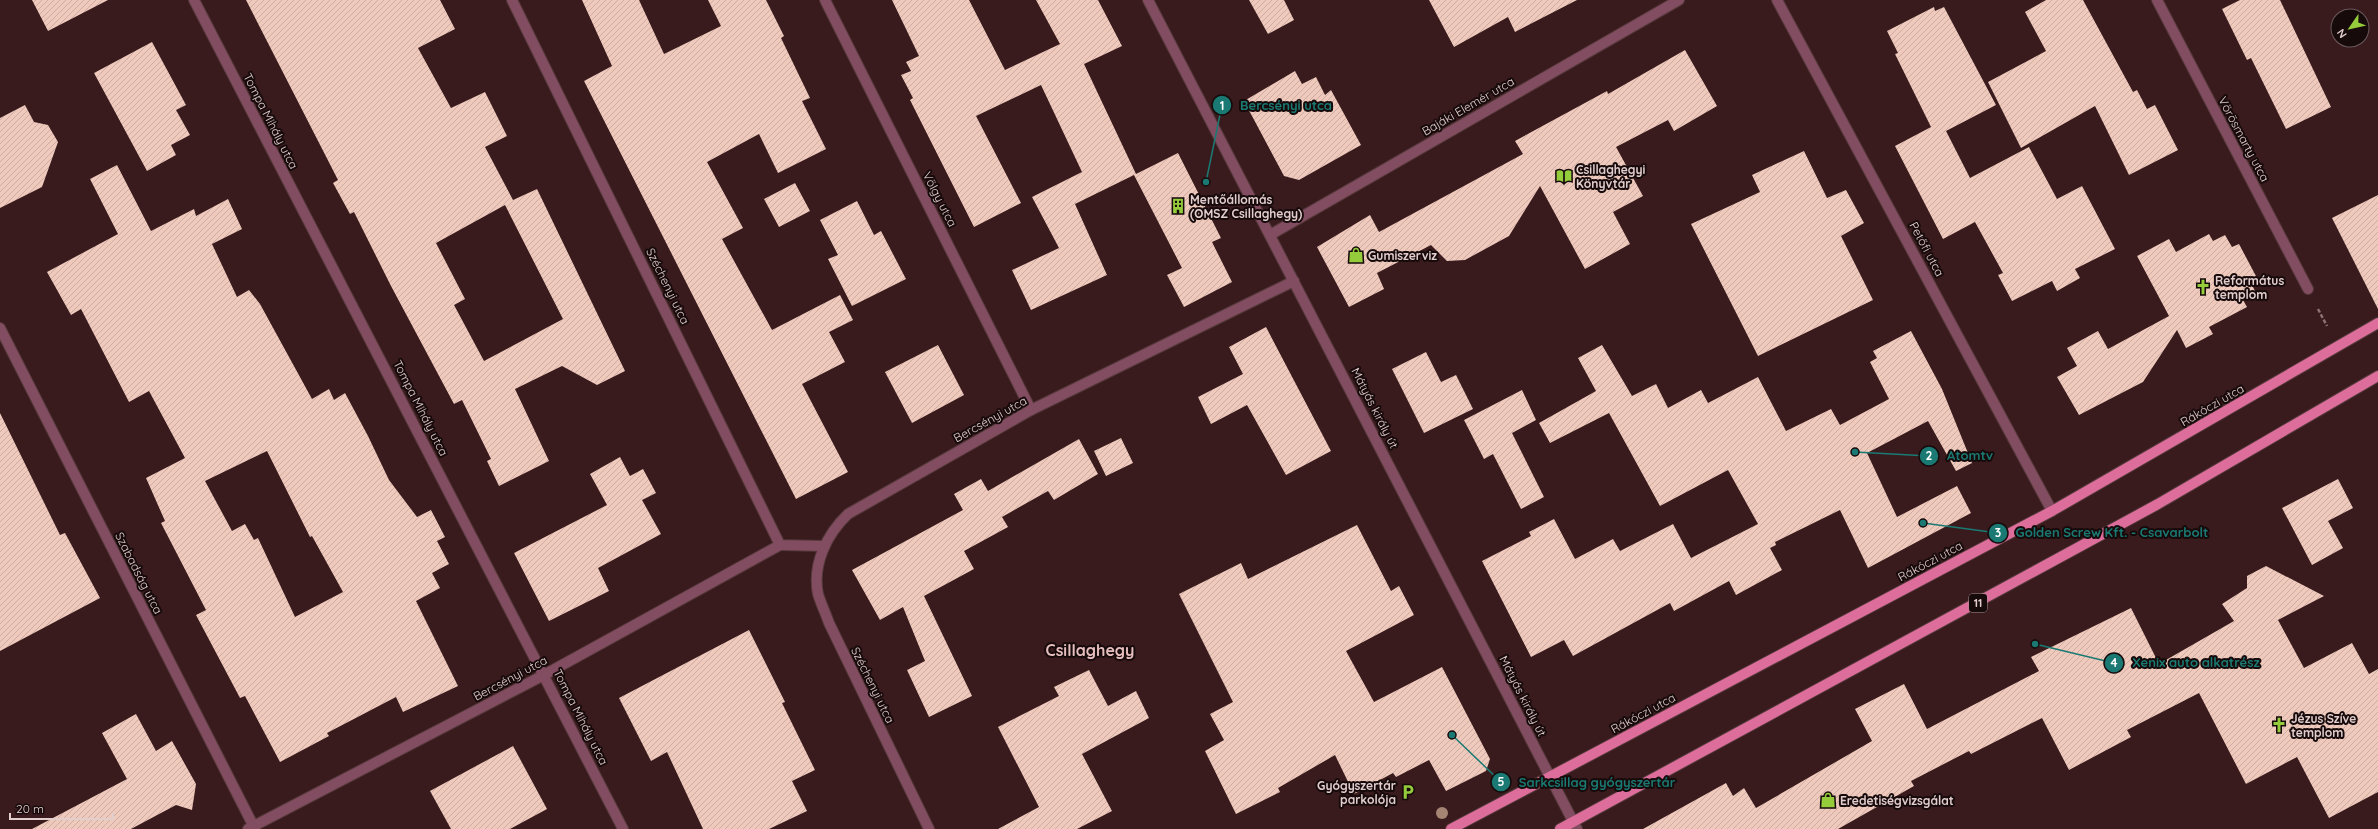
<svg xmlns="http://www.w3.org/2000/svg" width="2378" height="829" font-family="Quicksand,sans-serif">
<defs>
<pattern id="building-hatch" width="6" height="6" patternUnits="userSpaceOnUse"><rect width="6" height="6" fill="#eec9bc"/><path d="M-1 1l2-2M0 6l6-6M5 7l2-2" fill="none" stroke="#ccada3"/></pattern>
</defs>
<rect width="100%" height="100%" fill="#391b1d"/>
<g fill="url(#building-hatch)" fill-rule="evenodd">
<path d="M 32,0 L 108,0 L 48,31 Z"/>
<path d="M 246,0 L 440,0 L 455,29 L 418,48 L 451,108 L 485,92 L 507,136 L 485,147 L 513,200 L 537,189 L 625,371 L 597,385 L 562,366 L 515,389 L 549,461 L 499,486 L 487,461 L 491,459 L 462,400 L 454,404 L 391,286 L 354,212 L 350,214 L 333,183 L 338,180 ZM 505,205 L 563,319 L 484,361 L 454,305 L 465,299 L 436,243 Z"/>
<path d="M 582,0 L 639,0 L 664,54 L 721,26 L 708,0 L 766,0 L 784,36 L 781,38 L 810,98 L 802,101 L 826,149 L 778,173 L 759,134 L 707,162 L 743,228 L 722,239 L 772,330 L 840,295 L 853,320 L 829,332 L 845,362 L 802,384 L 848,472 L 796,499 L 584,81 L 612,66 Z"/>
<path d="M 892,0 L 969,0 L 1005,70 L 1060,44 L 1036,0 L 1098,0 L 1122,46 L 1084,64 L 1136,174 L 1178,153 L 1221,238 L 1212,242 L 1232,282 L 1184,307 L 1167,275 L 1182,268 L 1134,175 L 1075,204 L 1107,275 L 1031,310 L 1012,270 L 1059,248 L 1032,197 L 1082,172 L 1041,85 L 976,116 L 1021,203 L 974,227 L 910,100 L 913,98 L 901,75 L 911,71 L 906,62 L 919,56 Z"/>
<path d="M 1249,0 L 1284,0 L 1294,20 L 1268,34 Z"/>
<path d="M 1429,0 L 1577,0 L 1515,32 L 1508,17 L 1454,47 Z"/>
<path d="M 2046,0 L 2083,0 L 2133,92 L 2137,90 L 2147,109 L 2155,105 L 2178,150 L 2129,175 L 2095,106 L 2021,148 L 1988,82 L 2046,51 L 2025,12 Z"/>
<path d="M 2240,0 L 2280,0 L 2331,107 L 2286,129 L 2251,58 L 2247,60 L 2222,9 Z"/>
<path d="M 1934,7 L 1935,11 L 1944,7 L 1996,105 L 1946,131 L 1970,178 L 2029,147 L 2057,199 L 2082,186 L 2115,249 L 2075,269 L 2080,278 L 2057,291 L 2052,281 L 2012,301 L 1998,275 L 2003,273 L 1975,222 L 1943,239 L 1895,146 L 1931,127 L 1895,54 L 1898,53 L 1887,31 Z"/>
<path d="M 152,42 L 186,105 L 176,110 L 190,135 L 171,145 L 176,155 L 147,171 L 94,73 Z"/>
<path d="M 1685,50 L 1717,106 L 1674,131 L 1668,120 L 1616,147 L 1643,196 L 1613,212 L 1630,244 L 1585,269 L 1540,186 L 1509,236 L 1465,260 L 1447,261 L 1431,245 L 1377,273 L 1384,289 L 1349,307 L 1317,247 L 1370,215 L 1379,232 L 1523,154 L 1515,141 L 1607,91 L 1608,94 Z"/>
<path d="M 1295,71 L 1302,84 L 1316,77 L 1325,95 L 1331,90 L 1361,145 L 1299,180 L 1284,176 L 1244,101 Z"/>
<path d="M 25,105 L 34,122 L 48,125 L 58,142 L 42,187 L 0,208 L 0,118 Z"/>
<path d="M 1804,151 L 1827,198 L 1846,190 L 1864,223 L 1841,236 L 1873,300 L 1758,356 L 1691,224 L 1760,192 L 1752,175 Z"/>
<path d="M 117,165 L 151,231 L 194,209 L 196,216 L 228,199 L 242,229 L 212,244 L 237,297 L 249,290 L 260,304 L 312,399 L 329,389 L 334,400 L 345,393 L 368,436 L 389,480 L 417,517 L 431,510 L 445,537 L 437,541 L 449,564 L 432,573 L 440,588 L 416,601 L 458,686 L 403,712 L 396,697 L 327,733 L 329,736 L 280,762 L 245,696 L 240,698 L 196,615 L 206,610 L 161,523 L 165,521 L 146,478 L 185,458 L 149,391 L 129,402 L 81,309 L 71,315 L 47,272 L 118,234 L 90,179 ZM 267,451 L 310,537 L 312,536 L 343,592 L 295,617 L 258,538 L 254,540 L 245,524 L 232,531 L 205,481 Z"/>
<path d="M 795,183 L 810,211 L 779,227 L 764,199 Z"/>
<path d="M 2378,195 L 2378,309 L 2332,218 Z"/>
<path d="M 857,201 L 874,235 L 881,231 L 906,279 L 852,306 L 828,259 L 838,255 L 820,220 Z"/>
<path d="M 2209,234 L 2213,241 L 2225,235 L 2232,247 L 2239,244 L 2257,278 L 2250,281 L 2256,293 L 2243,300 L 2247,307 L 2209,327 L 2213,334 L 2186,348 L 2177,330 L 2143,382 L 2079,415 L 2057,377 L 2077,366 L 2067,348 L 2098,331 L 2108,349 L 2169,316 L 2137,256 L 2169,239 L 2176,252 Z"/>
<path d="M 1266,327 L 1331,451 L 1286,475 L 1247,405 L 1211,424 L 1198,397 L 1243,374 L 1229,347 Z"/>
<path d="M 1911,331 L 1942,389 L 1972,463 L 1956,471 L 1928,421 L 1867,453 L 1897,517 L 1957,486 L 1971,513 L 1868,568 L 1840,510 L 1775,542 L 1776,545 L 1770,548 L 1782,570 L 1736,595 L 1729,581 L 1674,611 L 1670,603 L 1573,656 L 1564,640 L 1531,657 L 1482,561 L 1531,536 L 1529,532 L 1554,519 L 1575,559 L 1613,539 L 1620,551 L 1673,524 L 1691,558 L 1758,524 L 1728,470 L 1660,506 L 1609,413 L 1550,443 L 1539,423 L 1596,391 L 1578,358 L 1602,345 L 1632,396 L 1656,384 L 1668,408 L 1701,390 L 1708,403 L 1758,377 L 1786,431 L 1831,409 L 1840,425 L 1889,399 L 1870,362 L 1877,358 L 1873,351 Z"/>
<path d="M 938,345 L 964,395 L 912,423 L 885,372 Z"/>
<path d="M 1426,352 L 1441,382 L 1456,375 L 1473,409 L 1424,433 L 1392,369 Z"/>
<path d="M 1522,390 L 1536,420 L 1512,433 L 1544,497 L 1521,509 L 1493,454 L 1484,459 L 1464,420 Z"/>
<path d="M 0,413 L 60,535 L 65,533 L 100,598 L 0,651 Z"/>
<path d="M 1121,438 L 1133,463 L 1106,476 L 1094,451 Z"/>
<path d="M 1079,439 L 1098,474 L 1054,500 L 1048,491 L 1002,517 L 1008,527 L 964,551 L 974,569 L 924,596 L 972,696 L 929,717 L 907,670 L 925,661 L 903,607 L 880,620 L 852,570 L 963,510 L 954,494 L 981,479 L 988,491 Z"/>
<path d="M 620,457 L 630,476 L 643,469 L 656,493 L 642,500 L 661,534 L 598,568 L 609,591 L 549,621 L 514,553 L 607,505 L 590,474 Z"/>
<path d="M 2338,479 L 2353,508 L 2328,521 L 2343,548 L 2312,565 L 2282,508 Z"/>
<path d="M 1357,525 L 1391,591 L 1399,586 L 1414,615 L 1346,651 L 1374,702 L 1442,667 L 1490,759 L 1486,771 L 1446,791 L 1429,760 L 1396,777 L 1393,773 L 1354,794 L 1335,755 L 1278,788 L 1280,792 L 1236,814 L 1205,751 L 1224,740 L 1210,714 L 1233,702 L 1179,594 L 1241,563 L 1248,579 Z"/>
<path d="M 2266,566 L 2324,596 L 2278,620 L 2304,668 L 2352,643 L 2369,674 L 2378,669 L 2378,792 L 2329,818 L 2297,757 L 2246,784 L 2199,693 L 2127,730 L 2131,737 L 2069,770 L 2042,718 L 1971,754 L 1969,751 L 1911,781 L 1914,786 L 1838,829 L 1643,829 L 1726,783 L 1733,796 L 1744,788 L 1756,808 L 1872,741 L 1855,709 L 1904,684 L 1927,729 L 2039,671 L 2031,657 L 2131,608 L 2159,664 L 2234,621 L 2222,604 L 2247,588 L 2247,576 Z"/>
<path d="M 749,630 L 785,702 L 782,703 L 815,770 L 792,781 L 807,811 L 769,829 L 703,829 L 667,752 L 651,761 L 619,698 Z"/>
<path d="M 1089,670 L 1108,706 L 1136,691 L 1149,718 L 1082,754 L 1112,811 L 1077,829 L 998,829 L 1039,807 L 998,727 L 1059,696 L 1054,687 Z"/>
<path d="M 136,714 L 156,751 L 172,741 L 196,784 L 192,810 L 176,805 L 131,829 L 32,829 L 127,779 L 102,733 Z"/>
<path d="M 513,746 L 547,809 L 510,829 L 451,829 L 430,791 Z"/>
</g>
<g fill="none" stroke-linecap="round" stroke-linejoin="round">
<defs>
<g id="minor">
<path d="M 194,0 L 623,829"/>
<path d="M 512,0 L 780,545 L 824,546"/>
<path d="M 825,0 L 1031,410"/>
<path d="M 1148,0 L 1577,829"/>
<path d="M 1777,0 L 2052,511"/>
<path d="M 2157,0 L 2308,289"/>
<path d="M 1270,235 L 1679,0"/>
<path d="M 0,328 L 255,829"/>
<path d="M 248,829 L 544,675 L 780,545"/>
<path d="M 929,829 L 829,623 C 826,614 821,604 818,594 C 812,564 827,534 848,514 L 1031,410 L 1294,281"/>
</g>
<g id="major">
<path d="M 1451,829 L 2052,511 L 2378,323"/>
<path d="M 1560,829 L 2158,504 L 2378,376"/>
</g>
</defs>
<use href="#minor" stroke="#543839" stroke-width="12"/>
<use href="#major" stroke="#543839" stroke-width="12"/>
<path stroke="#8b7172" stroke-width="2.5" stroke-dasharray="4 2" stroke-linecap="butt" d="M 2318,309 L 2327,326"/>
<use href="#minor" stroke="#824c61" stroke-width="10"/>
<use href="#major" stroke="#dd6e9c" stroke-width="10"/>
</g>
<circle fill="#a58474" cx="1442" cy="813" r="6"/>
<defs>
<symbol id="library-bare" viewBox="-9 -9 18 18"><path d="M-6-4Q-3-5.5-.7-3.5V5Q-3 3-6 4ZM6-4Q3-5.5 .7-3.5V5Q3 3 6 4Z" fill="#94cc3c" stroke="#170a0b" stroke-width="2.5" paint-order="stroke"/></symbol>
<symbol id="building-bare" viewBox="-9 -9 18 18"><path d="M-4-6H4V6H1V3H-1V6H-4ZM-2.5-4.3h1.7v1.8h-1.7ZM.8-4.3h1.7v1.8H.8ZM-2.5-1h1.7V.8h-1.7ZM.8-1h1.7V.8H.8Z" fill="#94cc3c" stroke="#170a0b" stroke-width="2.5" paint-order="stroke"/></symbol>
<symbol id="shop-bare" viewBox="-9 -9 18 18"><path d="M-5-2.5h2.3a2.7 3.5 0 0 1 5.4 0H5L5.5 6h-11ZM-1.5-2.5h3a1.5 2.3 0 0 0-3 0Z" fill="#94cc3c" stroke="#170a0b" stroke-width="2.5" paint-order="stroke"/></symbol>
<symbol id="church-bare" viewBox="-9 -9 18 18"><path d="M-1.2-6h2.4v3.5h3.3v2.4h-3.3V6h-2.4V-.1h-3.3v-2.4h3.3Z" fill="#94cc3c" stroke="#170a0b" stroke-width="2.5" paint-order="stroke"/></symbol>
<symbol id="parking-bare" viewBox="-9 -9 18 18"><path d="M-3.5-5.5H1a3.5 3.5 0 0 1 0 7H-1V5.5H-3.5ZM-1-3.4V-.6H.8a1.4 1.4 0 0 0 0-2.8Z" fill="#94cc3c" stroke="#170a0b" stroke-width="2.5" paint-order="stroke"/></symbol>
</defs>
<g fill-rule="evenodd">
<use href="#library-bare" x="1553" y="165" width="22" height="22"/>
<use href="#building-bare" x="1167" y="195" width="22" height="22"/>
<use href="#shop-bare" x="1345" y="244" width="22" height="22"/>
<use href="#church-bare" x="2192" y="276" width="22" height="22"/>
<use href="#church-bare" x="2268" y="714" width="22" height="22"/>
<use href="#parking-bare" x="1397" y="781" width="22" height="22"/>
<use href="#shop-bare" x="1817" y="789" width="22" height="22"/>
</g>
<g text-anchor="middle" dominant-baseline="central" stroke-width="4" stroke-linejoin="round" paint-order="stroke">
<rect fill="#170a0b" stroke="#a69394" stroke-width="1" x="1969" y="594" width="18" height="18" rx="3"/>
<g font-size="11" font-weight="bold" fill="#e3cece">
<text x="1978" y="603">11</text>
</g>
<g font-size="12" fill="#e3cece" stroke="#170a0b">
<text transform="translate(1468 106) rotate(-30)">Bajáki Elemér utca</text>
<text transform="translate(271 121) rotate(63)">Tompa Mihály utca</text>
<text transform="translate(2244 139) rotate(62)">Vörösmarty utca</text>
<text transform="translate(940 199) rotate(63)">Völgy utca</text>
<text transform="translate(1927 249) rotate(62)">Petőfi utca</text>
<text transform="translate(668 286) rotate(64)">Széchenyi utca</text>
<text transform="translate(2212 405) rotate(-30)">Rákóczi utca</text>
<text transform="translate(421 408) rotate(63)">Tompa Mihály utca</text>
<text transform="translate(1375 408) rotate(63)">Mátyás király út</text>
<text transform="translate(990 419) rotate(-29)">Bercsényi utca</text>
<text transform="translate(1930 561) rotate(-28)">Rákóczi utca</text>
<text transform="translate(139 573) rotate(63)">Szabadság utca</text>
<text transform="translate(510 678) rotate(-28)">Bercsényi utca</text>
<text transform="translate(873 685) rotate(64)">Széchenyi utca</text>
<text transform="translate(1523 696) rotate(63)">Mátyás király út</text>
<text transform="translate(1643 713) rotate(-28)">Rákóczi utca</text>
<text transform="translate(581 717) rotate(63)">Tompa Mihály utca</text>
</g>
<g font-size="12" font-weight="bold" fill="#e3cece" stroke="#170a0b" text-anchor="start">
<text x="1576" y="169">Csillaghegyi<tspan x="1576" dy="14">Könyvtár</tspan></text>
<text x="1190" y="199">Mentőállomás<tspan x="1190" dy="14">(OMSZ Csillaghegy)</tspan></text>
<text x="1368" y="255">Gumiszerviz</text>
<text x="2215" y="280">Református<tspan x="2215" dy="14">templom</tspan></text>
<text x="2291" y="718">Jézus Szíve<tspan x="2291" dy="14">templom</tspan></text>
<text x="1396" y="785" text-anchor="end">Gyógyszertár<tspan x="1396" dy="14">parkolója</tspan></text>
<text x="1840" y="800">Eredetiségvizsgálat</text>
</g>
<g font-size="16" font-weight="bold" fill="#e7bebe" stroke="#170a0b">
<text x="1090" y="650">Csillaghegy</text>
</g>
</g>
<path fill="none" stroke="#1a7a73" stroke-width="1.5" d="M1206 182L1222 105M1855 452L1929 456M1923 523L1998 533M2035 644L2114 663M1452 735L1501 782"/>
<g fill="#1a7a73" stroke="#170a0b" stroke-width="1.5">
<circle cx="1206" cy="182" r="4"/>
<circle cx="1855" cy="452" r="4"/>
<circle cx="1923" cy="523" r="4"/>
<circle cx="2035" cy="644" r="4"/>
<circle cx="1452" cy="735" r="4"/>
<circle cx="1222" cy="105" r="10"/>
<circle cx="1929" cy="456" r="10"/>
<circle cx="1998" cy="533" r="10"/>
<circle cx="2114" cy="663" r="10"/>
<circle cx="1501" cy="782" r="10"/>
</g>
<g font-size="12" text-anchor="middle" font-weight="bold" fill="#fff">
<text x="1222" y="110">1</text>
<text x="1929" y="460">2</text>
<text x="1998" y="537">3</text>
<text x="2114" y="667">4</text>
<text x="1501" y="786">5</text>
</g>
<g font-size="13" text-anchor="middle" font-weight="bold" fill="#1a7a73" stroke="#170a0b" stroke-width="4" stroke-linejoin="round" paint-order="stroke">
<text x="1286" y="110">Bercsényi utca</text>
<text x="1970" y="460">Atomtv</text>
<text x="2112" y="537">Golden Screw Kft. - Csavarbolt</text>
<text x="2196" y="667">Xenix auto alkatrész</text>
<text x="1597" y="787">Sarkcsillag gyógyszertár</text>
</g>
<g transform="translate(2350 28) rotate(236)"><circle r="19" fill="#170a0b" stroke="#695859"/>
<path d="M0-3L7 15L0 10L-7 15Z" fill="#94cc3c"/>
<text y="-6" font-size="11" font-weight="bold" text-anchor="middle" fill="#e3cece">N</text>
</g>
<path d="M10 813v6h103v-6" fill="none" stroke="#e3cece" stroke-width="2"/>
<text x="16" y="813" font-size="12" fill="#e3cece" stroke="#170a0b" stroke-width="3" paint-order="stroke">20 m</text>
</svg>
